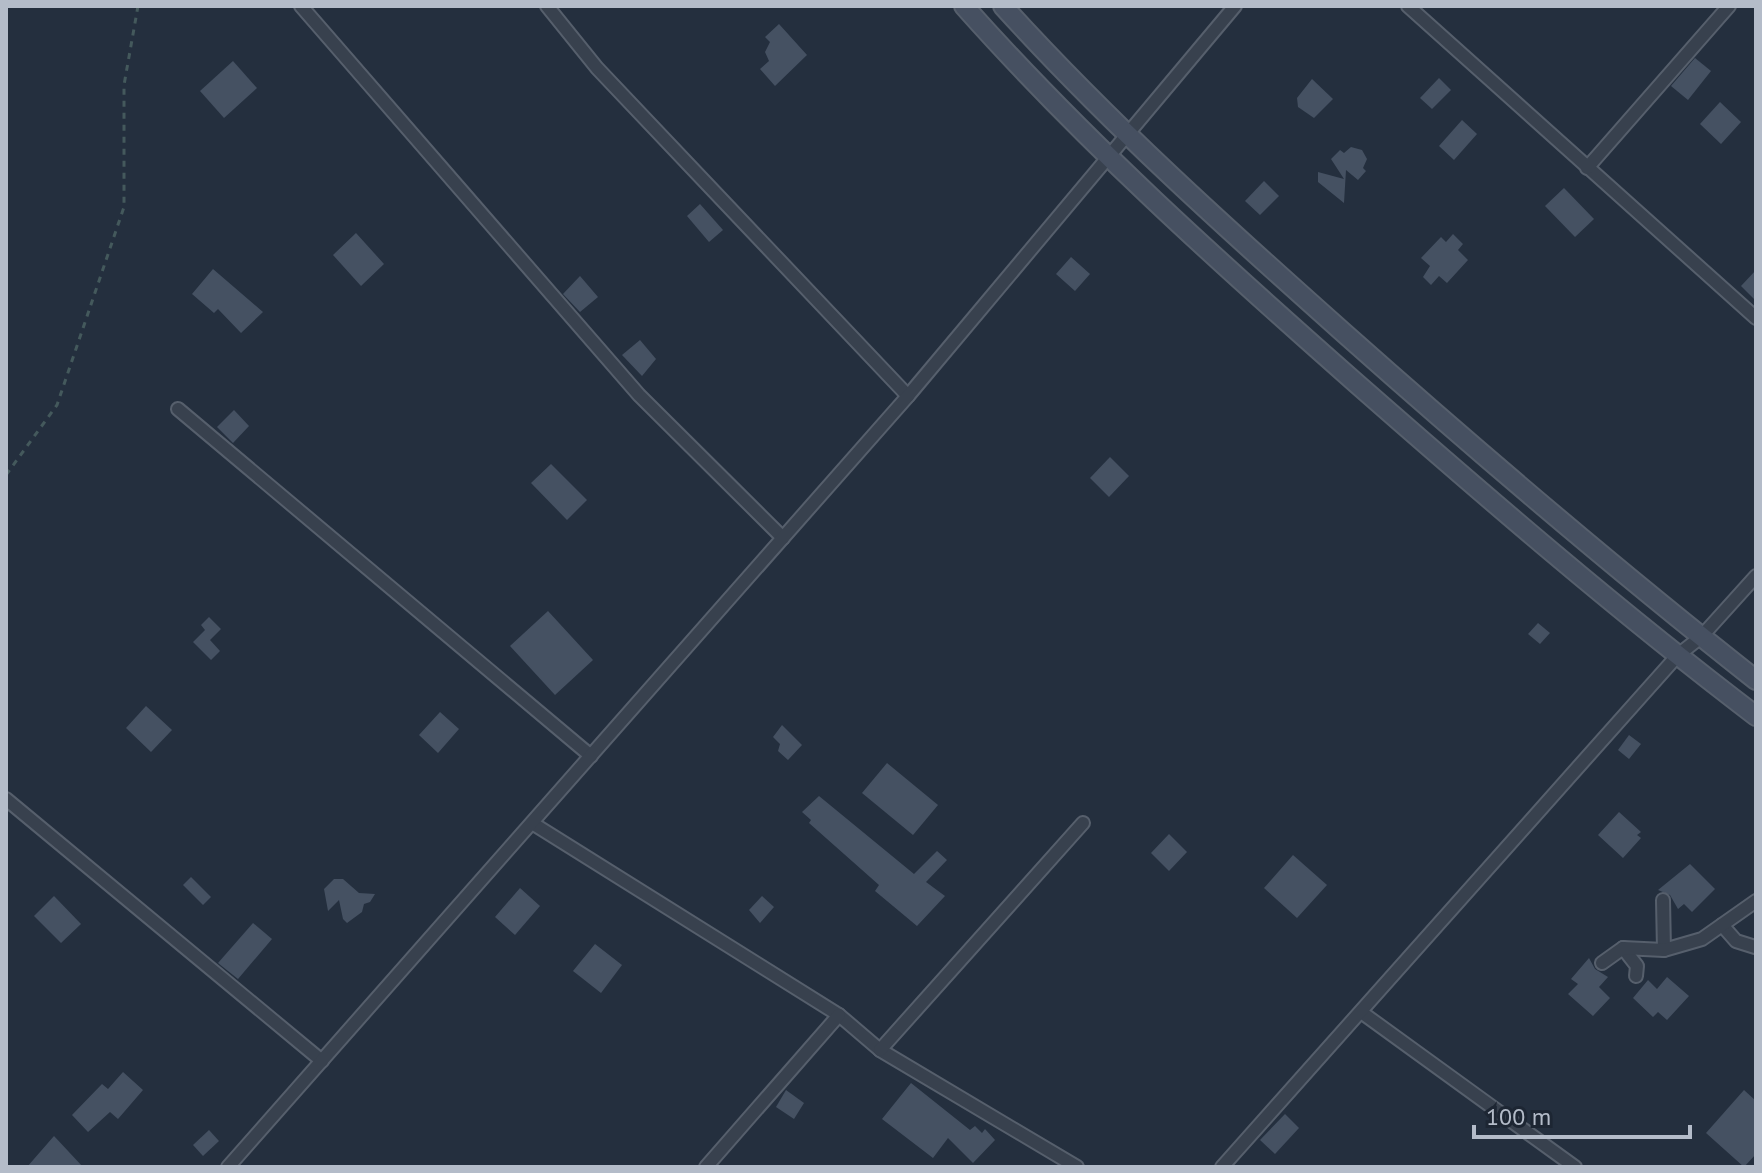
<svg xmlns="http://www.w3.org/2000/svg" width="1762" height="1173" font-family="'PT Sans',sans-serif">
<rect width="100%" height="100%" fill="#242f3e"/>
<g fill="#455162">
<path d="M 779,24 L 807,55 L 775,86 L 760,69 L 769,61 L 765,52 L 770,42 L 765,37 Z"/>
<path d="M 1695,58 L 1711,71 L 1688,100 L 1671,86 Z"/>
<path d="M 233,61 L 257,88 L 224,118 L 200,91 Z"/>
<path d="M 1439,78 L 1451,90 L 1432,109 L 1420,98 Z"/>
<path d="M 1312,79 L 1333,99 L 1314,118 L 1298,107 L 1297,98 Z"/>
<path d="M 1720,102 L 1741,122 L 1721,144 L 1700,124 Z"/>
<path d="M 1462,120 L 1477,134 L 1454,160 L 1439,146 Z"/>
<path d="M 1351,147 L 1362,150 L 1367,159 L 1363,168 L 1366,171 L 1358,180 L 1346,170 L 1344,203 L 1318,182 L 1318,172 L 1344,179 L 1331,159 L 1340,150 L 1344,153 Z"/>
<path d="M 1264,181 L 1279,196 L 1260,215 L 1245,201 Z"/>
<path d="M 1564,188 L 1594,219 L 1575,237 L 1545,206 Z"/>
<path d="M 700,204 L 723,230 L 709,242 L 687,216 Z"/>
<path d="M 356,233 L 384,264 L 361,286 L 333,255 Z"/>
<path d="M 1453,234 L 1463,244 L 1458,250 L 1468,260 L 1447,283 L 1439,276 L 1431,285 L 1423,277 L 1430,266 L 1421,258 L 1441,237 L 1446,242 Z"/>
<path d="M 1071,257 L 1090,274 L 1075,291 L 1056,274 Z"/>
<path d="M 213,269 L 263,312 L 241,333 L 218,309 L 214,313 L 192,294 Z"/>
<path d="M 1756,270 L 1756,301 L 1741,286 Z"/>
<path d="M 580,276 L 598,297 L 580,312 L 563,294 Z"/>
<path d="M 640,340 L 656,359 L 642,376 L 622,355 Z"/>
<path d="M 234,410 L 249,426 L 233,443 L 217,427 Z"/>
<path d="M 1110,457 L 1129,476 L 1109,497 L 1090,478 Z"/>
<path d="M 551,464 L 587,500 L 567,520 L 531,483 Z"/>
<path d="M 548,611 L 593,660 L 555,695 L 510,646 Z"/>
<path d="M 209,617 L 221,629 L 210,640 L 220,651 L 211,660 L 193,642 L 205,630 L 201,625 Z"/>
<path d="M 1538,623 L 1550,633 L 1540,644 L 1528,634 Z"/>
<path d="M 146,706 L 172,730 L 151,752 L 126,728 Z"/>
<path d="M 440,712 L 459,729 L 438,753 L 419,735 Z"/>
<path d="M 782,725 L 802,745 L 788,760 L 778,751 L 780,744 L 773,737 Z"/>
<path d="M 1629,735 L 1641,744 L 1629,759 L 1618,750 Z"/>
<path d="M 887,763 L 938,805 L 913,835 L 862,793 Z"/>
<path d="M 819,796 L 914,874 L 937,851 L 947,860 L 926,882 L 945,896 L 917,926 L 875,891 L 879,885 L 809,823 L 811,820 L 802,812 Z"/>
<path d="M 1619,812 L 1641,832 L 1637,835 L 1641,838 L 1623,858 L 1598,835 Z"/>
<path d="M 1169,834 L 1187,852 L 1169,871 L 1151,853 Z"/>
<path d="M 1293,855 L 1327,885 L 1297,918 L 1264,888 Z"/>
<path d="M 1690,864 L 1715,889 L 1692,912 L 1684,904 L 1678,909 L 1670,895 L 1658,890 Z"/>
<path d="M 191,877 L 211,897 L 203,905 L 183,885 Z"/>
<path d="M 334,879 L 343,879 L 359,893 L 375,894 L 370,902 L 364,904 L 362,912 L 347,923 L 343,919 L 339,900 L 328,911 L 324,889 Z"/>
<path d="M 520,888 L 540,906 L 515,935 L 495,917 Z"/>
<path d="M 54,896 L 81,924 L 61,943 L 34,916 Z"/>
<path d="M 762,896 L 774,907 L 760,923 L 749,910 Z"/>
<path d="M 253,923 L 272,939 L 238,979 L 218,963 Z"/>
<path d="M 595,944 L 622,965 L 601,993 L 573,971 Z"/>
<path d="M 1589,958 L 1595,969 L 1608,977 L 1599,987 L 1610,998 L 1593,1016 L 1568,994 L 1578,984 L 1571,979 Z"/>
<path d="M 1667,977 L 1689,996 L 1667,1020 L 1658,1012 L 1653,1017 L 1633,998 L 1648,980 L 1657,989 Z"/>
<path d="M 123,1072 L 143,1090 L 118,1119 L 110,1112 L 88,1132 L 72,1115 L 102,1084 L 108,1089 Z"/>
<path d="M 911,1083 L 970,1130 L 975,1126 L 982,1133 L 985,1129 L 995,1140 L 973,1163 L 948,1138 L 933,1158 L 882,1119 Z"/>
<path d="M 786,1090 L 804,1103 L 794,1119 L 776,1107 Z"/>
<path d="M 1744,1090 L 1756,1101 L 1756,1154 L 1744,1167 L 1706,1133 Z"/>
<path d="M 1285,1114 L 1299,1128 L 1275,1154 L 1260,1140 Z"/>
<path d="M 209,1130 L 219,1141 L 203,1156 L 193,1145 Z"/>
<path d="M 54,1136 L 83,1167 L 27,1167 Z"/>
</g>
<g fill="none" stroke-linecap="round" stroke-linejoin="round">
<defs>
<g id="minor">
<path d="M 301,6 L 639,395 L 783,538"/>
<path d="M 547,6 L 597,68 L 908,396"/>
<path d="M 1408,6 L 1756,318"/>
<path d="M 1587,168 L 1729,6"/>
<path d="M 178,409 L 591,756"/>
<path d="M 6,799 L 322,1061"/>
<path d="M 532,823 L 839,1015 L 880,1050 L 1077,1167"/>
<path d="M 1663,900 L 1664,950"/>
<path d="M 1722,925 L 1736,941 L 1755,947"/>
<path d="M 1623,948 L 1637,966 L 1636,976"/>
<path d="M 1602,963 L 1623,948 L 1664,950 L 1702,939 L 1756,901"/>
<path d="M 1361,1012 L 1575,1167"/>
<path d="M 880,1050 L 1083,823"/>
<path d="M 228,1167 L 908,396 L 1235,6"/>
<path d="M 706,1167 L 839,1015"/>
<path d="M 1222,1167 L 1678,655 L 1701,637 L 1756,576"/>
</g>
<g id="secondary">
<path d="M 964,6 C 1085,142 1220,263 1356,383 C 1486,497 1618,611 1756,716"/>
<path d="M 1003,6 C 1109,123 1226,228 1344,333 C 1478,452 1615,569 1756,680"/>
</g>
</defs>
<use href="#minor" stroke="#565f6c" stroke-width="16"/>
<use href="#secondary" stroke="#565f6c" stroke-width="22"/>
<path stroke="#44595c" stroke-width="3" stroke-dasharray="6 6" stroke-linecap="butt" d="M 6,475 L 57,405 L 124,207 L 124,85 L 138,6"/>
<use href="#minor" stroke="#38414e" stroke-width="12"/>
<use href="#secondary" stroke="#465061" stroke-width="18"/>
</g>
<rect width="1762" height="1173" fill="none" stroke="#b4bcc9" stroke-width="16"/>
<path d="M1474 1125v12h216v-12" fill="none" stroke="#b4bcc9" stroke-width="4"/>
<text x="1486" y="1125" font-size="24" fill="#b4bcc9" stroke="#1d2633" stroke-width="6" paint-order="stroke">100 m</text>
</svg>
